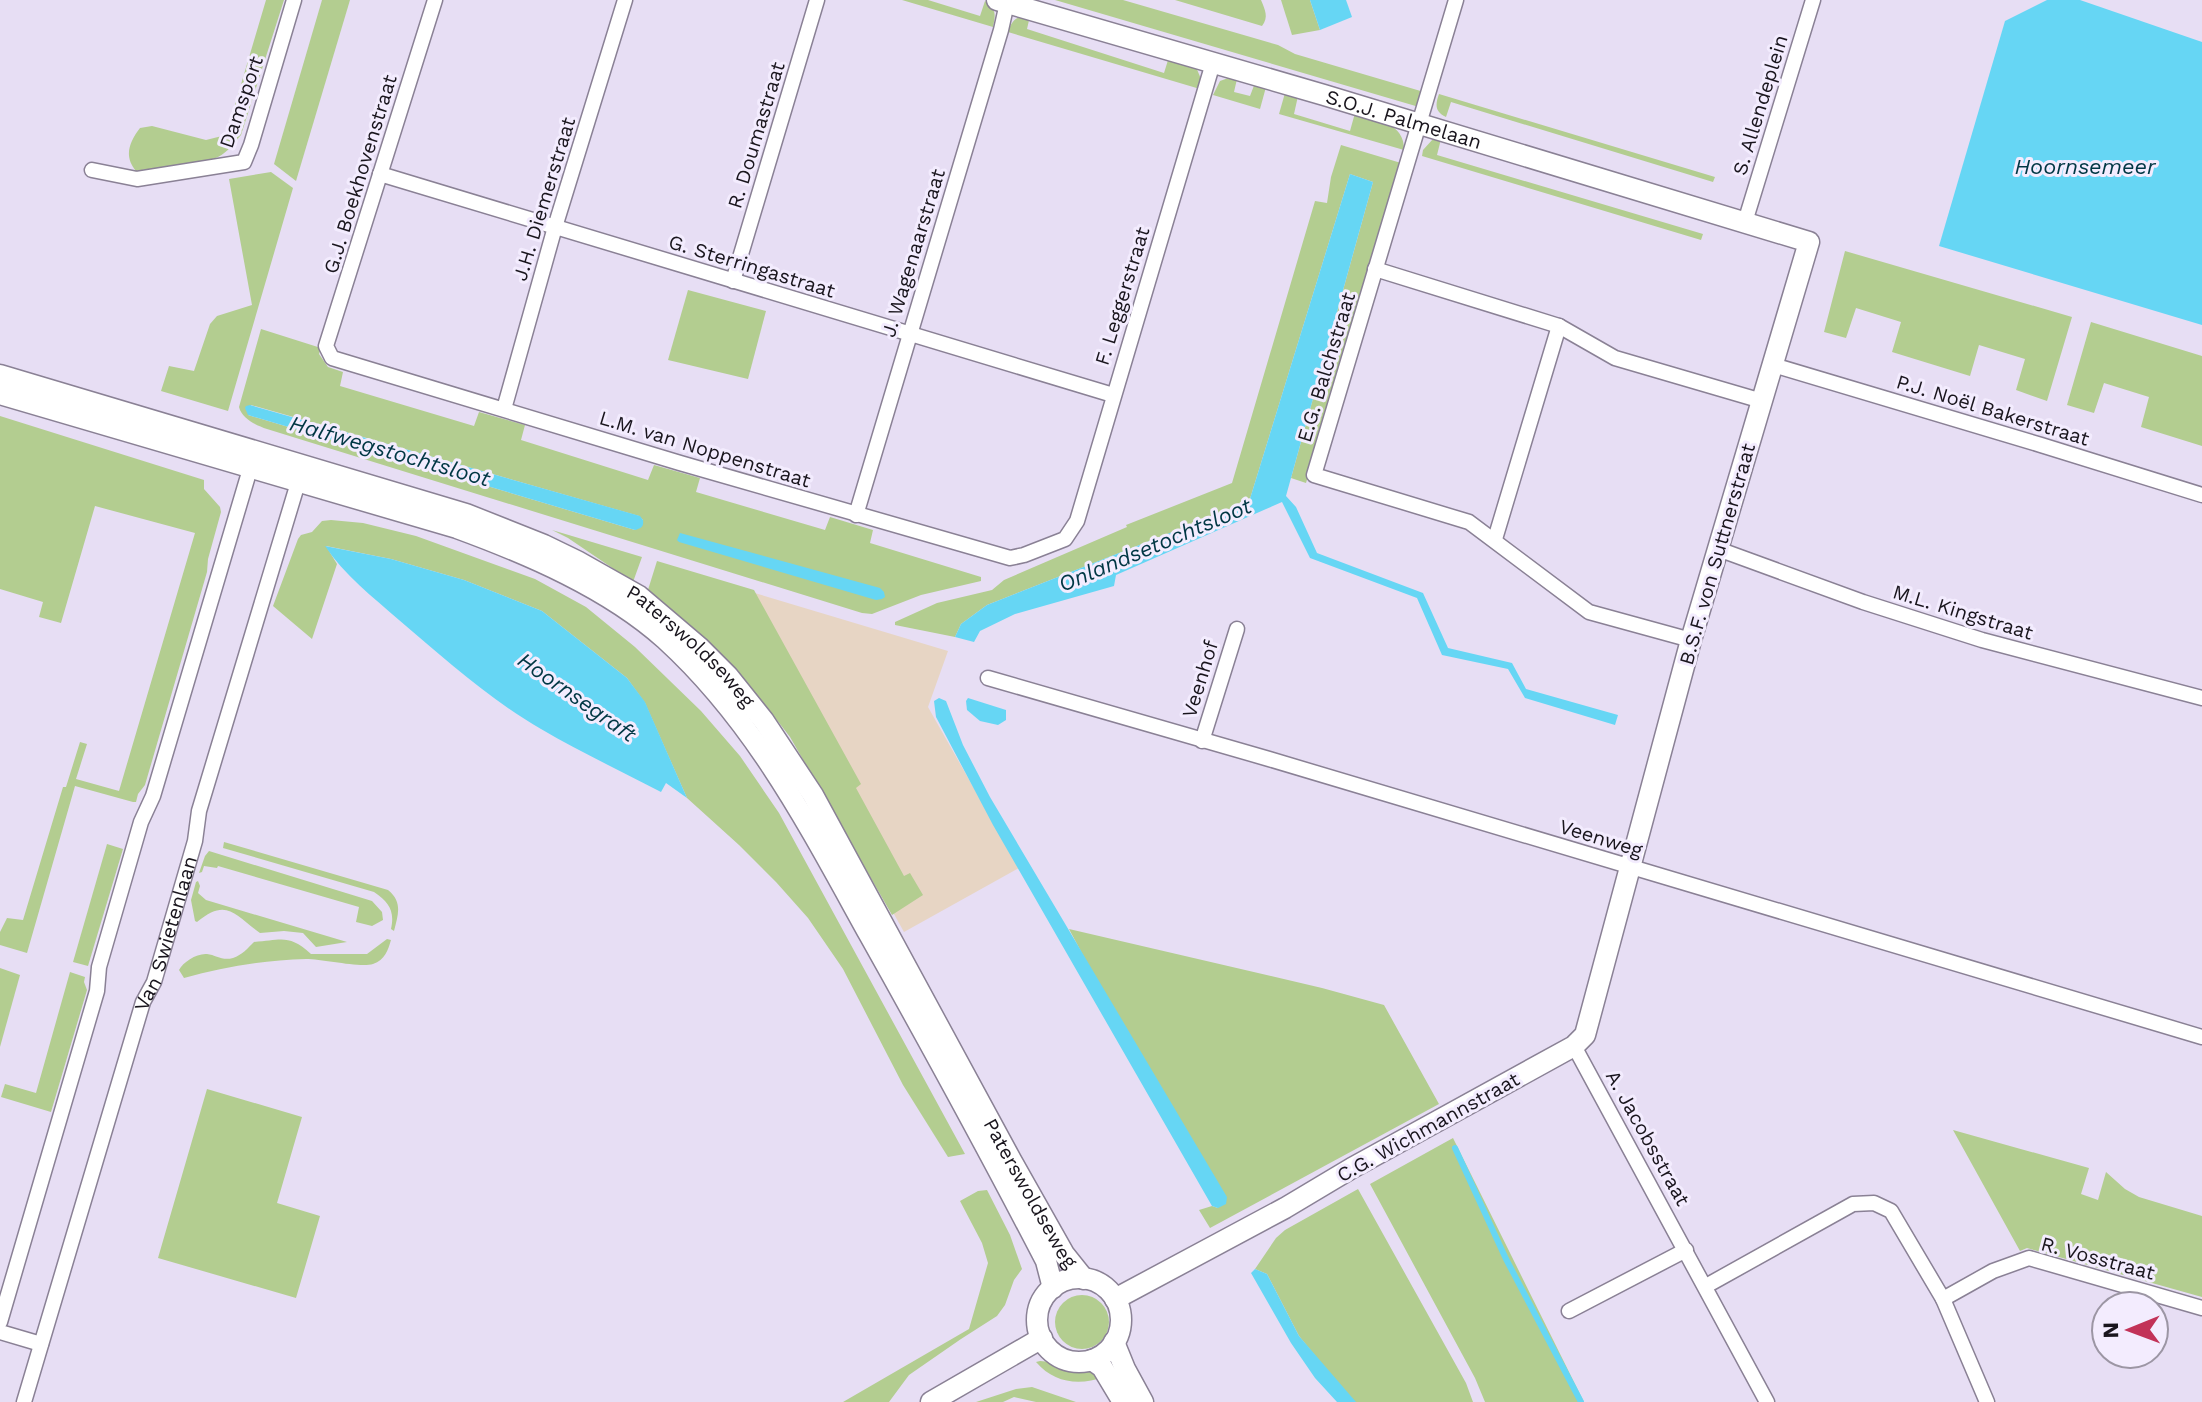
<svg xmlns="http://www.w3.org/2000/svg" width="2202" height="1402" font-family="'Work Sans',sans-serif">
<rect width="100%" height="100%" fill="#e7def4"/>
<path fill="#e7d5c4" d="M 678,570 L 948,651 L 928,707 L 1019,868 L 904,932 L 800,746 Z"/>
<g fill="#b3cd90" fill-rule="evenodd">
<path d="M 266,0 L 284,0 L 241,135 C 234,143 228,152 218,157 C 198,166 158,167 136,171 C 123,156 130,141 140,128 L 152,126 L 206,140 L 226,135 Z"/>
<path d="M 322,0 L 350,0 L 296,181 L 274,164 Z"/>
<path d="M 902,0 L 928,0 L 980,16 L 985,1 C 996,9 996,14 993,27 Z"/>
<path d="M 1055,0 L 1123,0 L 1278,45 L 1295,54 L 1424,92 L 1419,107 Z"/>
<path d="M 1175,0 L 1261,0 C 1265,10 1269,17 1262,26 Z"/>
<path d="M 1281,0 L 1310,0 L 1320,30 L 1292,35 Z"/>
<path d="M 1023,16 L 1030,16 L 1027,29 L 1164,73 L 1169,57 L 1196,67 L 1201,79 L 1200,89 L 1008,32 C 1011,23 1014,18 1023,16 Z"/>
<path d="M 1231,77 L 1237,79 L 1234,92 L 1250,96 L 1255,83 L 1266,87 L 1260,109 L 1213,95 L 1220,81 Z"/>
<path d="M 1285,93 L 1298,96 L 1294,114 L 1350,131 L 1355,113 C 1376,120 1405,123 1404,150 L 1279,114 Z"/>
<path d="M 1439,94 L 1715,177 L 1713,182 L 1451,102 L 1446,117 C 1435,112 1435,105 1439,94 Z"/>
<path d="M 1433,139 L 1441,139 L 1437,155 L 1703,234 L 1701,240 L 1422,156 L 1423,150 Z"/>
<path d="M 1341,145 L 1401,163 L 1306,483 L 1291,478 L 1373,182 L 1350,174 L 1249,502 L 987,605 L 961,624 L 955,637 L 895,625 L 895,622 L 937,603 L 992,590 L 1004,580 L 1127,527 L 1126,525 L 1232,483 L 1315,201 L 1327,203 L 1331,177 Z"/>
<path d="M 271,172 L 293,188 L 228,411 L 161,391 L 169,366 L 194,371 L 210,324 L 217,316 L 252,305 L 229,179 Z"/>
<path d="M 1845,251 L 2072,317 L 2047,401 L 2016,390 L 2025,359 L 1979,345 L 1970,376 L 1892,352 L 1901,322 L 1856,308 L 1846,338 L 1824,332 Z"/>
<path d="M 688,290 L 766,311 L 748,379 L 668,360 Z"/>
<path d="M 2091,322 L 2202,356 L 2202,446 L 2141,427 L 2149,397 L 2104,383 L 2094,413 L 2067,405 Z"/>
<path d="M 261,329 L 321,348 L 319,354 L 328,367 L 343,372 L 340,386 L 474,426 L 479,412 L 525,425 L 521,440 L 648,480 L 654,465 L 700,478 L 696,492 L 825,530 L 830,517 L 873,530 L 870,543 L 981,577 L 981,581 L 921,595 L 872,614 L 862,613 L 267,429 C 256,425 242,419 239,407 ZM 251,405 L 639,516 L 643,520 L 635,530 L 248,415 Z"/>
<path d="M 0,416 L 204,480 L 204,489 L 220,507 L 221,512 L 208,559 L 207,572 L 145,785 L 138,794 L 136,802 L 133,802 L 75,786 L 27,953 L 0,945 L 0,932 L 7,918 L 23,920 L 63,787 L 66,787 L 80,742 L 87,744 L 76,779 L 119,791 L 195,533 L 95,506 L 61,623 L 39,617 L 43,602 L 0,589 Z"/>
<path d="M 331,520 L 363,523 L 416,536 L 535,579 L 586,607 L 635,647 L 701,711 L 740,756 L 779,813 L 965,1154 L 948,1157 L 903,1085 L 843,969 L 808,918 L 776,882 L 739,845 L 687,798 L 645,703 L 627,678 L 542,611 L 464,580 L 391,559 L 326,546 L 337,564 L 312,639 L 273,606 L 298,539 L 301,535 L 312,532 L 322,521 Z"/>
<path d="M 552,530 L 642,557 L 633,582 L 568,538 Z"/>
<path d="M 657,561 L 754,590 L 861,784 L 856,788 L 904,876 L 910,873 L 923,895 L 892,915 L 790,737 L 766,706 L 734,669 L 647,593 Z"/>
<path d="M 224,842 L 388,890 C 403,902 398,915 394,931 L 391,929 C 395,911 389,902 374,892 L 223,848 Z"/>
<path d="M 107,844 L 123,849 L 88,966 L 73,962 Z"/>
<path d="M 209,851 L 372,901 L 382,912 L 383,920 L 372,926 L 356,922 L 359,907 L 218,866 L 217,868 L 204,866 L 202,872 L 199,873 L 205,856 Z"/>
<path d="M 198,881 L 200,886 L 198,893 L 206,900 L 347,942 L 316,947 L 303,933 L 284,931 L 260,933 C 235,915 227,897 197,922 L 195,921 L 191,900 L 196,882 Z"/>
<path d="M 1069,929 L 1322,988 L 1384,1005 L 1439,1104 L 1210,1228 L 1199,1210 L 1212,1206 L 1218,1208 Z"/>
<path d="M 387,939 L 391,940 C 388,950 385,960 373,964 C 360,968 323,959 306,959 C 264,960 224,967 184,978 L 179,970 C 183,962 197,953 207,954 C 216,955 222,961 233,958 C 242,955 248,948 254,942 C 282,940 289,934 311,954 L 367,954 Z"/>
<path d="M 0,968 L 20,975 L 0,1047 Z"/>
<path d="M 70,972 L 85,977 L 84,982 L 87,990 L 51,1112 L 1,1097 L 5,1084 L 36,1093 Z"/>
<path d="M 207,1089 L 302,1117 L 277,1203 L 320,1216 L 296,1298 L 158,1258 Z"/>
<path d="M 1953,1130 L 2089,1168 L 2081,1194 L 2098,1200 L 2106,1172 L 2125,1189 L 2139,1197 L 2202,1216 L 2202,1297 L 2027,1248 L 2020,1251 Z"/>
<path d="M 1453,1138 L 1576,1386 L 1584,1402 L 1485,1402 L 1475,1378 L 1370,1184 Z"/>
<path d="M 1358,1189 L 1466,1383 L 1473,1402 L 1353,1402 L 1299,1336 L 1267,1274 L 1255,1269 L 1276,1238 L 1285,1230 Z"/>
<path d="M 987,1190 L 1010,1235 L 1022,1269 L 1014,1280 L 1005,1305 L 997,1316 L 961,1339 L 909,1375 L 889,1402 L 843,1402 L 969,1329 L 988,1263 L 982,1243 L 960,1201 L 978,1191 Z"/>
<circle cx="1082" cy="1322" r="27"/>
<path d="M 1040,1361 C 1056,1362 1059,1366 1072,1369 C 1085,1372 1092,1371 1104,1377 C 1079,1386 1054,1383 1036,1362 Z"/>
<path d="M 1032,1387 L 1076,1402 L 1036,1402 L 1014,1397 L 1003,1402 L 976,1402 L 1016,1389 Z"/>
</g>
<g fill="#66d6f4">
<path d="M 1310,0 L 1346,0 L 1352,17 L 1320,30 Z"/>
<path d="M 2047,0 L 2080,0 L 2202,42 L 2202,325 L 1939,246 L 2005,21 Z"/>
<path d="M 1350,174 L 1373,182 L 1286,496 L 1296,507 L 1317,553 L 1423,593 L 1448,648 L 1512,663 L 1526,689 L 1618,715 L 1615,725 L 1525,698 L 1508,669 L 1442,655 L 1417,598 L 1310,558 L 1282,502 L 1116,575 L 1114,586 L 1015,614 L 980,631 L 974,642 L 955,637 L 961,624 L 987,605 L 1249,502 Z"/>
<path d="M 250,405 L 640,516 L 643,520 C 644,527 641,528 635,530 L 248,415 L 245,408 L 246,406 Z"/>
<path d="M 680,533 L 880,588 L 884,592 L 885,597 L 882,599 L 876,600 L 679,542 L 677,540 Z"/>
<path d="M 325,546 L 391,559 L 464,580 L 542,611 L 627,678 L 645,702 L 687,798 L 666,783 L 661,792 C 621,771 580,752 541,729 C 489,699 444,658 399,620 C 373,597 344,575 325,546 Z"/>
<path d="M 939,698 L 946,701 L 963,745 L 990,797 L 1227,1197 L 1226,1204 L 1218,1208 L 1212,1206 L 993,825 L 936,717 L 934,701 Z"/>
<path d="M 968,698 L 1006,710 L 1006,720 L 998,725 L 980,721 L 967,710 L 966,701 Z"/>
<path d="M 1255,1269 L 1267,1274 L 1299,1336 L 1356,1402 L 1337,1402 L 1315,1378 L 1291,1343 L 1251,1273 Z"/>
</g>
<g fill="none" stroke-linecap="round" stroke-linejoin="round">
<path stroke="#66d6f4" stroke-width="6" d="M 1455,1148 L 1506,1259 L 1581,1402"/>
<defs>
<g id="street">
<path d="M 435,0 L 326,346 L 332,358 L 680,463 L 1010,558 L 1024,555 L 1065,539 L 1077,521 L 1213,63"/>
<path d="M 1456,0 L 1314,475 L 1469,522 L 1589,612 L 1691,640"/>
<path d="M 92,170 L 137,179 L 244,162 L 251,145 L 294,0"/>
<path d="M 380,174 L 1113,395"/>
<path d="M 1745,222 L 1813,0"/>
<path d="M 1375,269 L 1559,326 L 1615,358 L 1762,401"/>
<path d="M 733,281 L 817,0"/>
<path d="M 1773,365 L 2041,445 L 2202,495"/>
<path d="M 504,409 L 555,227 L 625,0"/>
<path d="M 856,515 L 1001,30 L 1007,3"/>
<path d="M 1495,539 L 1559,326"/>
<path d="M 1718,549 L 1863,602 L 1982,640 L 2202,698"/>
<path d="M 988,678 L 1269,759 L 2202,1037"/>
<path d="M 1202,741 L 1237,629"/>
<path d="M 1574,1046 L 1767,1402"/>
<path d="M 1706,1286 L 1853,1204 L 1874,1203 L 1891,1211 L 1943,1299 L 1987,1402"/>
<path d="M 1943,1299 L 1993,1271 L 2029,1258 L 2202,1308"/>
<path d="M 1569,1311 L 1686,1250"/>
<path d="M 0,1322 L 97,991 L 99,967 L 141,822 L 153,796 L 253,459"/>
<path d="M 0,1332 L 41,1344"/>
<path id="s1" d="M 24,1402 L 143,1002 L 154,982 L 195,841 L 199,811 L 300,476"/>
</g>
<g id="secondary">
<path id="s2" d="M 997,0 L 1324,95 L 1809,242 L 1691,640 L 1585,1035 L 1574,1046 L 1352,1168 L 1285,1208 L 1115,1299"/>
<path id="s3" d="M 0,375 L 466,514 L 544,545 L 577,561 L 639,596 L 699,647 L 728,676 L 764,721 L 813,795 L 1011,1160 L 1064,1254 L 1084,1279"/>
<path d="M 0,394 L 457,528 C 528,554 608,588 665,639 C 757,723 810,828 870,936 C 930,1043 989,1151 1046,1261 L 1053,1288"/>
<circle cx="1079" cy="1320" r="42"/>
<path d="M 1114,1342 L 1125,1369 L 1143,1402"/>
<path d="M 1092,1360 L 1102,1367 L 1123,1402"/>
<path d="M 931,1402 L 1042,1338"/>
</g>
</defs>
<use href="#street" stroke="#8a8195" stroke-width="17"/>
<use href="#secondary" stroke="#8a8195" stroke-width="23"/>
<use href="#street" stroke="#fff" stroke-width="14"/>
<use href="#secondary" stroke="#fff" stroke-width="20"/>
</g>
<g text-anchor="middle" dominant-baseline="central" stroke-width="6" stroke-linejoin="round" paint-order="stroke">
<g font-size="20" fill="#19151d" stroke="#f3ecfe">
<text transform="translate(241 102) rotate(-71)">Damsport</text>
<text transform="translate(1760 105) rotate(-73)">S. Allendeplein</text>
<text stroke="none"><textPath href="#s2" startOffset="424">S.O.J. Palmelaan</textPath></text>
<text transform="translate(756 135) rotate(-73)">R. Doumastraat</text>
<text transform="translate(360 174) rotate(-73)">G.J. Boekhovenstraat</text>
<text transform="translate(544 199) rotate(-73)">J.H. Diemerstraat</text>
<text transform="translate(913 253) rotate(-73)">J. Wagenaarstraat</text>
<text transform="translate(752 266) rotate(17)">G. Sterringastraat</text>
<text transform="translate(1122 296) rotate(-73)">F. Leggerstraat</text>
<text transform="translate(1326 367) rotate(-73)">E.G. Balchstraat</text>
<text transform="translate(1993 410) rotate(17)">P.J. Noël Bakerstraat</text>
<text transform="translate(705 449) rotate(17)">L.M. van Noppenstraat</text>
<text transform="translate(1717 554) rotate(-74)">B.S.F. von Suttnerstraat</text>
<text transform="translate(1963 612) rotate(17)">M.L. Kingstraat</text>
<text stroke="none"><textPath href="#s3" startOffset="750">Paterswoldseweg</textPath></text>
<text transform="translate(1200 679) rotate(-73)">Veenhof</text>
<text transform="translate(1601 838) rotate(17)">Veenweg</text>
<text stroke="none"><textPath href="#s1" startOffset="490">Van Swietenlaan</textPath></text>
<text transform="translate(1428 1127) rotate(-29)">C.G. Wichmannstraat</text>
<text transform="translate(1648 1138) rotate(61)">A. Jacobsstraat</text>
<text stroke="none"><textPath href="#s3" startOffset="1398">Paterswoldseweg</textPath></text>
<text transform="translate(2098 1258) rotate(15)">R. Vosstraat</text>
</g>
<g font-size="22" font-style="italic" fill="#003744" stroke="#f3ecfe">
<text x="2085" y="166">Hoornsemeer</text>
<text transform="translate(390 451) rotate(16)">Halfwegstochtsloot</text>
<text transform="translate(1155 545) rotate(-23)">Onlandsetochtsloot</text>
<text transform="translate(577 697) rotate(35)">Hoornsegraft</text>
</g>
</g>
<g transform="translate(2130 1330) rotate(269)"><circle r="38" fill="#f3ecfe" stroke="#9c96a4" stroke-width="2"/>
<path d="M0-6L14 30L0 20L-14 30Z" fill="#c23258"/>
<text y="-12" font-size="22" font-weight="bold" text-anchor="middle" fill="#19151d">N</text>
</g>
</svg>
